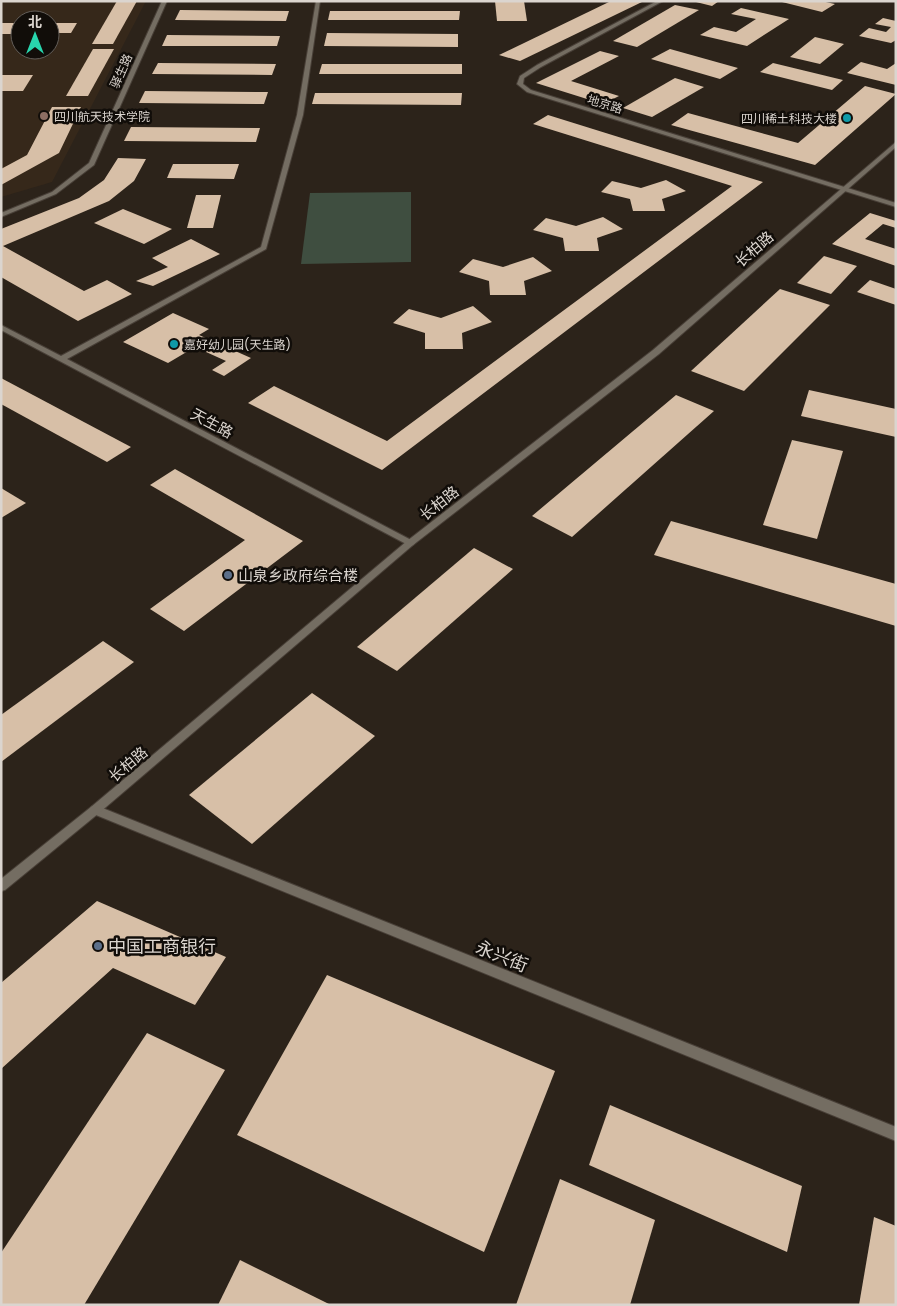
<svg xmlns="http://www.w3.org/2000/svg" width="897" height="1306" font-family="Poppins,'Noto Sans SC',sans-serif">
<rect width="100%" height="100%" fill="#2c231a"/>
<path fill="#36281a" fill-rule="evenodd" d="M 1,1 L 146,1 L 52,182 L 1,197 ZM 20,20 L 50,20 L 50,50 L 20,50 Z"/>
<path fill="#3f4e40" d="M 411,192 L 411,262 L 301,264 L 310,193 Z"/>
<g fill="#d7bfa7">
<path d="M 117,1 L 137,1 L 113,44 L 92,44 Z"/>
<path d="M 495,1 L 524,1 L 527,21 L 497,21 Z"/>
<path d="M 611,1 L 644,1 L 520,61 L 499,55 Z"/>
<path d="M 692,1 L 719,1 L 712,6 Z"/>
<path d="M 778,1 L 821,1 L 835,4 L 822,12 Z"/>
<path d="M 675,5 L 699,10 L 637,47 L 613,41 Z"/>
<path d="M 741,8 L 789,19 L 747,46 L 700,35 L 714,27 L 736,32 L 756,19 L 731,14 Z"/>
<path d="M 180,10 L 289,11 L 286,21 L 175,20 Z"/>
<path d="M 330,11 L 460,11 L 459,20 L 328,20 Z"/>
<path d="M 883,18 L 896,21 L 896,40 L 891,43 L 859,36 L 869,28 L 886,32 L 891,27 L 875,24 Z"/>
<rect x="1" y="23" width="19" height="11"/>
<path d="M 50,23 L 77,23 L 71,33 L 50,33 Z"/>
<path d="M 327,33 L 458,34 L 458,47 L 324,46 Z"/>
<path d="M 167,35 L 280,36 L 277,46 L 162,46 Z"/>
<path d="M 815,37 L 844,44 L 820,64 L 790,57 Z"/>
<path d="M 93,49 L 114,49 L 88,96 L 66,96 Z"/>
<path d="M 670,49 L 738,68 L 720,79 L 651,59 Z"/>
<path d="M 600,51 L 619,56 L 571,81 L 619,96 L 603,104 L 536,83 Z"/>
<path d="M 861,62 L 887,69 L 896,63 L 896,85 L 847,73 Z"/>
<path d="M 158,63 L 276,64 L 272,75 L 152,74 Z"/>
<path d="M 773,63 L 843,80 L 832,90 L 760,72 Z"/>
<path d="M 322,64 L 462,64 L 462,74 L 319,74 Z"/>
<path d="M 1,75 L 33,75 L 23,91 L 1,91 Z"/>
<path d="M 675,78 L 704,87 L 652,117 L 623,108 Z"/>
<path d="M 865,86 L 896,94 L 815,165 L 671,125 L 688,113 L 798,143 Z"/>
<path d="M 145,91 L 268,92 L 264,104 L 139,103 Z"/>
<path d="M 315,93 L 462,93 L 461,105 L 312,104 Z"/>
<path d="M 52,107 L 81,107 L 59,153 L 1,185 L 1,169 L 27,155 Z"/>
<path d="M 548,115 L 763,182 L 382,470 L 248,403 L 274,386 L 387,441 L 732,186 L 533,124 Z"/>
<path d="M 131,127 L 260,128 L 256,142 L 124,141 Z"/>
<path d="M 118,158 L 146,159 L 134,181 L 109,201 L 3,246 L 84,291 L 107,280 L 132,294 L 78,321 L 1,277 L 1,229 L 79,198 L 104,180 Z"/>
<path d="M 173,164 L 239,164 L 234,179 L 167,178 Z"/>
<path d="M 666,180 L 686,191 L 662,199 L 665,211 L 633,211 L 630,199 L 601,192 L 612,181 L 641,188 Z"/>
<path d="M 196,195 L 221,195 L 213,228 L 187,228 Z"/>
<path d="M 123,209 L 172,229 L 144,244 L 94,223 Z"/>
<path d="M 870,213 L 896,221 L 896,228 L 883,224 L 865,239 L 896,249 L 896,266 L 832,244 Z"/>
<path d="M 603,217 L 623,229 L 597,238 L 599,251 L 565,251 L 563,238 L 533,230 L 546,218 L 576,226 Z"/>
<path d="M 191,239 L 220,254 L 153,286 L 136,281 L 168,267 L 152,258 Z"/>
<path d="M 824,256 L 857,266 L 831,294 L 797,283 Z"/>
<path d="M 533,257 L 552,271 L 524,281 L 526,295 L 490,295 L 489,281 L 459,272 L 473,259 L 503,267 Z"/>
<path d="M 870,280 L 896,289 L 896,305 L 857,292 Z"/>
<path d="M 780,289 L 830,305 L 744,391 L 691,371 Z"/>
<path d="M 473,306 L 492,322 L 462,333 L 463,349 L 425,349 L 425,333 L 393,323 L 409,309 L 441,318 Z"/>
<path d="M 173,313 L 209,329 L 199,335 L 251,358 L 224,376 L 212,370 L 226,361 L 195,347 L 168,363 L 123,342 Z"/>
<path d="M 1,378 L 131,447 L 107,462 L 1,404 Z"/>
<path d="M 809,390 L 896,409 L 896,437 L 801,416 Z"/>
<path d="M 676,395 L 714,411 L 572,537 L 532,516 Z"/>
<path d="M 792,440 L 843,451 L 817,539 L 763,525 Z"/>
<path d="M 175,469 L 303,541 L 184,631 L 150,609 L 245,540 L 150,485 Z"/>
<path d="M 1,488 L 26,503 L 1,518 Z"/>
<path d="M 671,521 L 896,584 L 896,626 L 654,555 Z"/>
<path d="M 474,548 L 513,569 L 397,671 L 357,647 Z"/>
<path d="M 103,641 L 134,662 L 1,762 L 1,715 Z"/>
<path d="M 312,693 L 375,736 L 252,844 L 189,795 Z"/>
<path d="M 97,901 L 226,957 L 195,1005 L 113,968 L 1,1069 L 1,983 Z"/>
<path d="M 327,975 L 555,1071 L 484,1252 L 237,1135 Z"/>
<path d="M 147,1033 L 225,1070 L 84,1305 L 1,1305 L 1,1253 Z"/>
<path d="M 610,1105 L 802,1186 L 787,1252 L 589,1165 Z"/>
<path d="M 560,1179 L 655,1220 L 630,1305 L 516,1305 Z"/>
<path d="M 874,1217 L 896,1226 L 896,1305 L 859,1305 Z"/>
<path d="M 240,1260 L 331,1305 L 218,1305 Z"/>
</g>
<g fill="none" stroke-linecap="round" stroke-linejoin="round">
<defs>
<g id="minor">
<path d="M 162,1 L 167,1 L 94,165 L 56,194 L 1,217 L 1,213 L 52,192 L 89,163 Z"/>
<path d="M 316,1 L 320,1 L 303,115 L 266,249 L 67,359 L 413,541 L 415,543 L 413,545 L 410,546 L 1,330 L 1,325 L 61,356 L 261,247 L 297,115 Z"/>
<path d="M 657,1 L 663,1 L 541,67 L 524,78 L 523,84 L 531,90 L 896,203 L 896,207 L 527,92 L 517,84 L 520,76 L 537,65 Z"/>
<path d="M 95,805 L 896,1127 L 896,1141 L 91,813 L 89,810 L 91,807 Z"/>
</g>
<path id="tertiary" d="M 896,142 L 896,147 L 659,354 L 413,545 L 99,813 L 5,890 L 1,891 L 1,879 L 91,807 L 407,541 L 653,350 Z"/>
</defs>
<use href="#minor" stroke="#483f37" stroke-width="2"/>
<use href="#tertiary" stroke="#483f37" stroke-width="2"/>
<use href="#minor" fill="#746d62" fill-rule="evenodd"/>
<use href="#tertiary" fill="#746d62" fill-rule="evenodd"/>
</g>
<circle fill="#8d6e63" stroke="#110d09" stroke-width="2" cx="44" cy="116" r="5"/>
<g fill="#0f9aa8" stroke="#110d09" stroke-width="2">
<circle cx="847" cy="118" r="5"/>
<circle cx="174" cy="344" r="5"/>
</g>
<g fill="#5c6f8a" stroke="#110d09" stroke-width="2">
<circle cx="228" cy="575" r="5"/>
<circle cx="98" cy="946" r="5"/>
</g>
<g text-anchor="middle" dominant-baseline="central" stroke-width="5" stroke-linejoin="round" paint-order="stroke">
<g font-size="12" fill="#dbd5cf" stroke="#110d09">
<text transform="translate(121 71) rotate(-66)">驿生路</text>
<text transform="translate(605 104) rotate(17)">地京路</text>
</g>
<g font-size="12" fill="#dbd5cf" stroke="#110d09" text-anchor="start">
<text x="54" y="116">四川航天技术学院</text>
<text x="837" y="118" text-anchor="end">四川稀土科技大楼</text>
<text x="184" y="344">嘉好幼儿园(天生路)</text>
</g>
<g font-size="15" fill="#dbd5cf" stroke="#110d09">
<text transform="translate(754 249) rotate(-41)">长柏路</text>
<text transform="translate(212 423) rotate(28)">天生路</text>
<text transform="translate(439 503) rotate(-38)">长柏路</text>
<text transform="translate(128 764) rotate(-40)">长柏路</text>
</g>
<g font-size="15" fill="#dbd5cf" stroke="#110d09" text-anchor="start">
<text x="238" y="575">山泉乡政府综合楼</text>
</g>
<g font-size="18" fill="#dbd5cf" stroke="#110d09" text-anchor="start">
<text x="108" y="946">中国工商银行</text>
</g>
<g font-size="18" fill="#dbd5cf" stroke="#110d09">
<text transform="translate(502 956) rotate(22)">永兴街</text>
</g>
</g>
<rect width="897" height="1306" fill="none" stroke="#dbd5cf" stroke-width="5"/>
<g transform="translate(35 35)"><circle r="24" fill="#110d09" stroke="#625d58"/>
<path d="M0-4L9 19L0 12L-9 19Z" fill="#28d5ad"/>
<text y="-8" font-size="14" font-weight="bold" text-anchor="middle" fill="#dbd5cf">北</text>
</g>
</svg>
